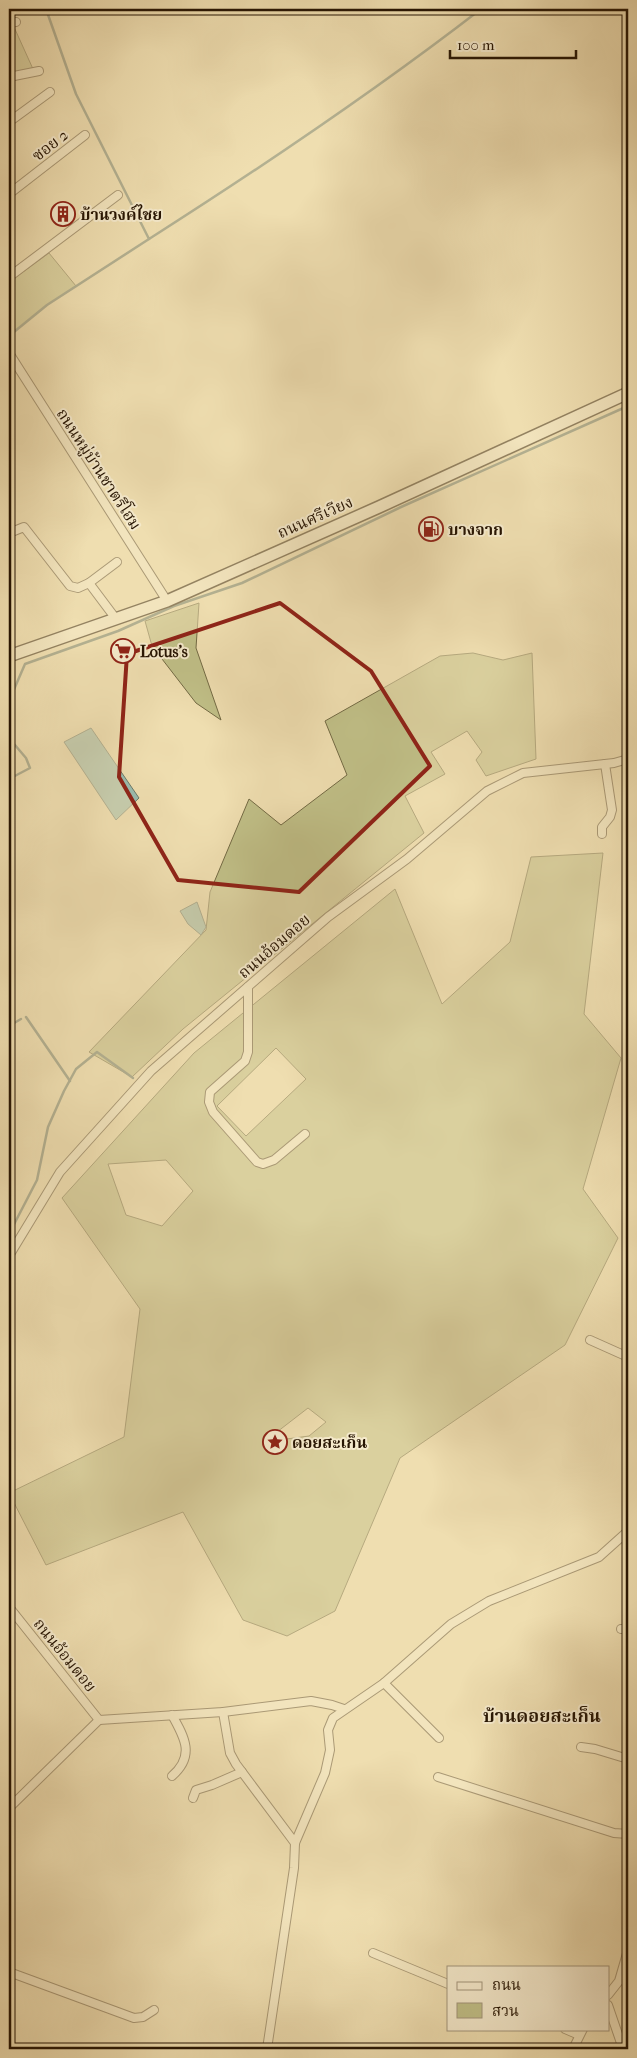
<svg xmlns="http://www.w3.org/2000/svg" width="637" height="2058" font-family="'IM FELL French Canon','Noto Serif Thai',serif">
<rect width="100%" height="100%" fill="#efdeb0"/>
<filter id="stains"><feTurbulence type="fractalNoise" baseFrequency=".004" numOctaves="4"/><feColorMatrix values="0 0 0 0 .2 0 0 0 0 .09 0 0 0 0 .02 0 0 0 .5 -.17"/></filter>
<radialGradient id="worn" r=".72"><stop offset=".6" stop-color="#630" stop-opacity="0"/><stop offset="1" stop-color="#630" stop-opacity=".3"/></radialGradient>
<g fill="#c0bf87" stroke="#736a44" fill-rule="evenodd">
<path d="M 14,27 L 33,69 L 9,73 L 9,28 Z"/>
<path d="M 49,253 L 76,286 L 47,305 L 9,336 L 9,282 Z"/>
<path d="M 199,603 L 196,648 L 221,720 L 196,703 L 152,646 L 145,621 Z"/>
<path d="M 473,653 L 503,660 L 532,653 L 536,759 L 486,776 L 476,760 L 482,752 L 467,731 L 431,752 L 445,774 L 405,796 L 424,833 L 183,1029 L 132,1077 L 89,1052 L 206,930 L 210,892 L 249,799 L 281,825 L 347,775 L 325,721 L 440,656 Z"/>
<path d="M 603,853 L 584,1014 L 621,1058 L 583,1189 L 618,1238 L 565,1345 L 400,1458 L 335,1611 L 287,1636 L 243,1620 L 183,1512 L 46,1565 L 9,1493 L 124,1437 L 140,1309 L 62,1198 L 194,1053 L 395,889 L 442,1004 L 510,942 L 531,857 ZM 276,1048 L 306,1079 L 246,1136 L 217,1106 ZM 166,1160 L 193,1191 L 162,1226 L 126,1215 L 108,1164 ZM 308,1408 L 326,1422 L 309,1436 L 264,1442 Z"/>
</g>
<g fill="#9abcaf" stroke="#6c796a">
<path d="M 91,728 L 139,798 L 116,820 L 64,742 Z"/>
<path d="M 197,902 L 206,927 L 201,935 L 188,924 L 180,911 Z"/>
</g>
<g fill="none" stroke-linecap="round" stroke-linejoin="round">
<g stroke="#6c796a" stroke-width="2.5">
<path d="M 46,9 L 76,94 L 149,239 C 262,167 375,91 481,9"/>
<path d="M 9,336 L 47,305 L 149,239"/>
<path d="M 9,701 L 25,664 L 118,631 L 174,606 L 242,583 L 401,507 L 628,406"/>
<path d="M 9,738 L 26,758 L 30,768 L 9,779"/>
<path d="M 26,1017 L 70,1081"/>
<path d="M 9,1026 L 21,1019"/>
<path d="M 9,1234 L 37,1180 L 48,1127 L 64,1091 L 76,1069 L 97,1052 L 133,1078"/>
</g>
<defs>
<g id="minor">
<path d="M 9,23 L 16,22"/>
<path d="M 9,77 L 39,71"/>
<path d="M 9,122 L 50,92"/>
<path d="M 9,194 L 85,135"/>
<path d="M 9,277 L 118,195"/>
<path d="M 9,353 L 167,601"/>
<path d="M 9,533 L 24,527 L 70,586 L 78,588 L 89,583 L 117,562"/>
<path d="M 89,583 L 116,619"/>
<path d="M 602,834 L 602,827 L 610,817 L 612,810 L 605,764"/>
<path d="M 248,987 L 248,1052 L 245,1061 L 210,1092 L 209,1102 L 213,1112 L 257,1162 L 263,1164 L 274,1160 L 305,1134"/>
<path d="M 9,1256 L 60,1172 L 151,1071 L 328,917 L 407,859 L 487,791 L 523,773 L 614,763 L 628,759"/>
<path d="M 590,1340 L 628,1357"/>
<path d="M 9,1607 L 99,1720"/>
<path d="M 621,1629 L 628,1629"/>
<path d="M 384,1683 L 439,1738"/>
<path d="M 223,1712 L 230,1753 L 236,1764 L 295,1843"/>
<path d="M 172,1715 C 185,1738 195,1756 172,1776"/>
<path d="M 99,1720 L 223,1712 L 311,1701 L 332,1705 L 344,1709"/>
<path d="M 581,1747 L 595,1749 L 628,1759"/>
<path d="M 438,1777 L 614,1833 L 628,1834"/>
<path d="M 193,1798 L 196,1790 L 212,1785 L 242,1772"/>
<path d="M 9,1808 L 99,1720"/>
<path d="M 373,1953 L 448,1984"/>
<path d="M 9,1972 L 134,2018 L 143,2017 L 154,2010"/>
<path d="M 608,1995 L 619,1981 L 628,1950"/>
<path d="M 608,2005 L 623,2049"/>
<path d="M 565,2029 L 579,2035"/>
<path d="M 267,2049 L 294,1868 L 295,1843 L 325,1773 L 330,1750 L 328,1730 L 333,1718 L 384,1683 L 451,1624 L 489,1601 L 599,1557 L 628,1531"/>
<path d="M 573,2049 L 583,2029"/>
</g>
<path id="secondary" d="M 9,656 L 167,601 L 379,507 L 628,393"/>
</defs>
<use href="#minor" stroke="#58462e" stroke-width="10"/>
<use href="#secondary" stroke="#261402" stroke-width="14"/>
<use href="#minor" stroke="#f5eacc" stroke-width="8"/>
<use href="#secondary" stroke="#f5eacc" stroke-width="11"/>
</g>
<path d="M0 0H637V2058H0ZM 280,603 L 371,671 L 430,766 L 299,892 L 178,880 L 119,777 L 127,654 Z" fill="#efdeb0" fill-opacity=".55" fill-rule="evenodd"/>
<path fill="none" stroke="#8f2418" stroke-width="4" stroke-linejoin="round" d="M 280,603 L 371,671 L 430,766 L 299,892 L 178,880 L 119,777 L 127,654 Z"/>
<defs>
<symbol id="building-ring" viewBox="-11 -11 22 22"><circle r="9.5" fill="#f5eacc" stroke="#8f2418" stroke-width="1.5"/><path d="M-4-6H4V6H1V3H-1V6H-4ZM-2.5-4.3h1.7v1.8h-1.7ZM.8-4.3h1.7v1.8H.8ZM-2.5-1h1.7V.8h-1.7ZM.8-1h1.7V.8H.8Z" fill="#8f2418"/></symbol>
<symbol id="fuel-ring" viewBox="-11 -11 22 22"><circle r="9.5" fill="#f5eacc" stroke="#8f2418" stroke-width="1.5"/><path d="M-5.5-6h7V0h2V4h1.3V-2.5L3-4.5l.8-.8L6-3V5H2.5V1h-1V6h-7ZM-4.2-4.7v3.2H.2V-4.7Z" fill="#8f2418"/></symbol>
<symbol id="supermarket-ring" viewBox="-11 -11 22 22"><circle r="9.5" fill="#f5eacc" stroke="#8f2418" stroke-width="1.5"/><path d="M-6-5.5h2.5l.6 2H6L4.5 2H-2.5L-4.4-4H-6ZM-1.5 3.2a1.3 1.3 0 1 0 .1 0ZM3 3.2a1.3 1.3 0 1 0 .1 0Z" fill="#8f2418"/></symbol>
<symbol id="sight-ring" viewBox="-11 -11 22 22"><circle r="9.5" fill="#f5eacc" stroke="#8f2418" stroke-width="1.5"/><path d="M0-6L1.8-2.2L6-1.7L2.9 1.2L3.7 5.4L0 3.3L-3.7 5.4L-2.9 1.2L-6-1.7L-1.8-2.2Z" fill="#8f2418"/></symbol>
</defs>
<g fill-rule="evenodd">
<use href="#building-ring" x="49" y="200" width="28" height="28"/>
<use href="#fuel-ring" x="417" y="515" width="28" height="28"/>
<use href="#supermarket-ring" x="109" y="637" width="28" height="28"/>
<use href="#sight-ring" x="261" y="1428" width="28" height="28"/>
</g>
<g text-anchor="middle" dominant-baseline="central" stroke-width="4" stroke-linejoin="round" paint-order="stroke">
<g font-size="16" fill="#261402" stroke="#f5eacc">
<text transform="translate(50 145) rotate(-38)">ซอย 2</text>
<text transform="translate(99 469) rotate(57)">ถนนหมู่บ้านชาตรีโฮม</text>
<text transform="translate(315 517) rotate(-24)">ถนนศรีเวียง</text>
<text transform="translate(274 946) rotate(-41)">ถนนอ้อมดอย</text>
<text transform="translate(65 1655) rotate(51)">ถนนอ้อมดอย</text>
</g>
<g font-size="16" font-weight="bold" fill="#261402" stroke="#f5eacc" text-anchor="start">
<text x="80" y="214">บ้านวงค์ไชย</text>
<text x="448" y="529">บางจาก</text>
<text x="140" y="651">Lotus's</text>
<text x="292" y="1442">ดอยสะเก็น</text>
</g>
<g font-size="18" font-weight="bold" fill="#261402" stroke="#f5eacc">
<text x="542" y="1716">บ้านดอยสะเก็น</text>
</g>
</g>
<rect width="637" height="2058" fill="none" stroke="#efdeb0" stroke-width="30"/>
<rect x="10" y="10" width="617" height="2038" fill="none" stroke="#261402" stroke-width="2.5"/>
<rect x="15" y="15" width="607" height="2028" fill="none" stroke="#261402"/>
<rect x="447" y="1966" width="162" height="65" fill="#f5eacc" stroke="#a2947b"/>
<rect x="457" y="1982" width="25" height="8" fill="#f5eacc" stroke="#a2947b"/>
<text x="492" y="1990" font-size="15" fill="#261402">ถนน</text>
<rect x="457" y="2003" width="25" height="15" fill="#c0bf87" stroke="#a2947b"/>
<text x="492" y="2016" font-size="15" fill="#261402">สวน</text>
<path d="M450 50v8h126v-8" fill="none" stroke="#261402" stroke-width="2.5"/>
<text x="457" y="50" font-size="15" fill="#261402" stroke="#f5eacc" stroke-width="4" paint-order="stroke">100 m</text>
<rect width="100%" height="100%" filter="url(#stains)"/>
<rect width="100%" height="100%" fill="url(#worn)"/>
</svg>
